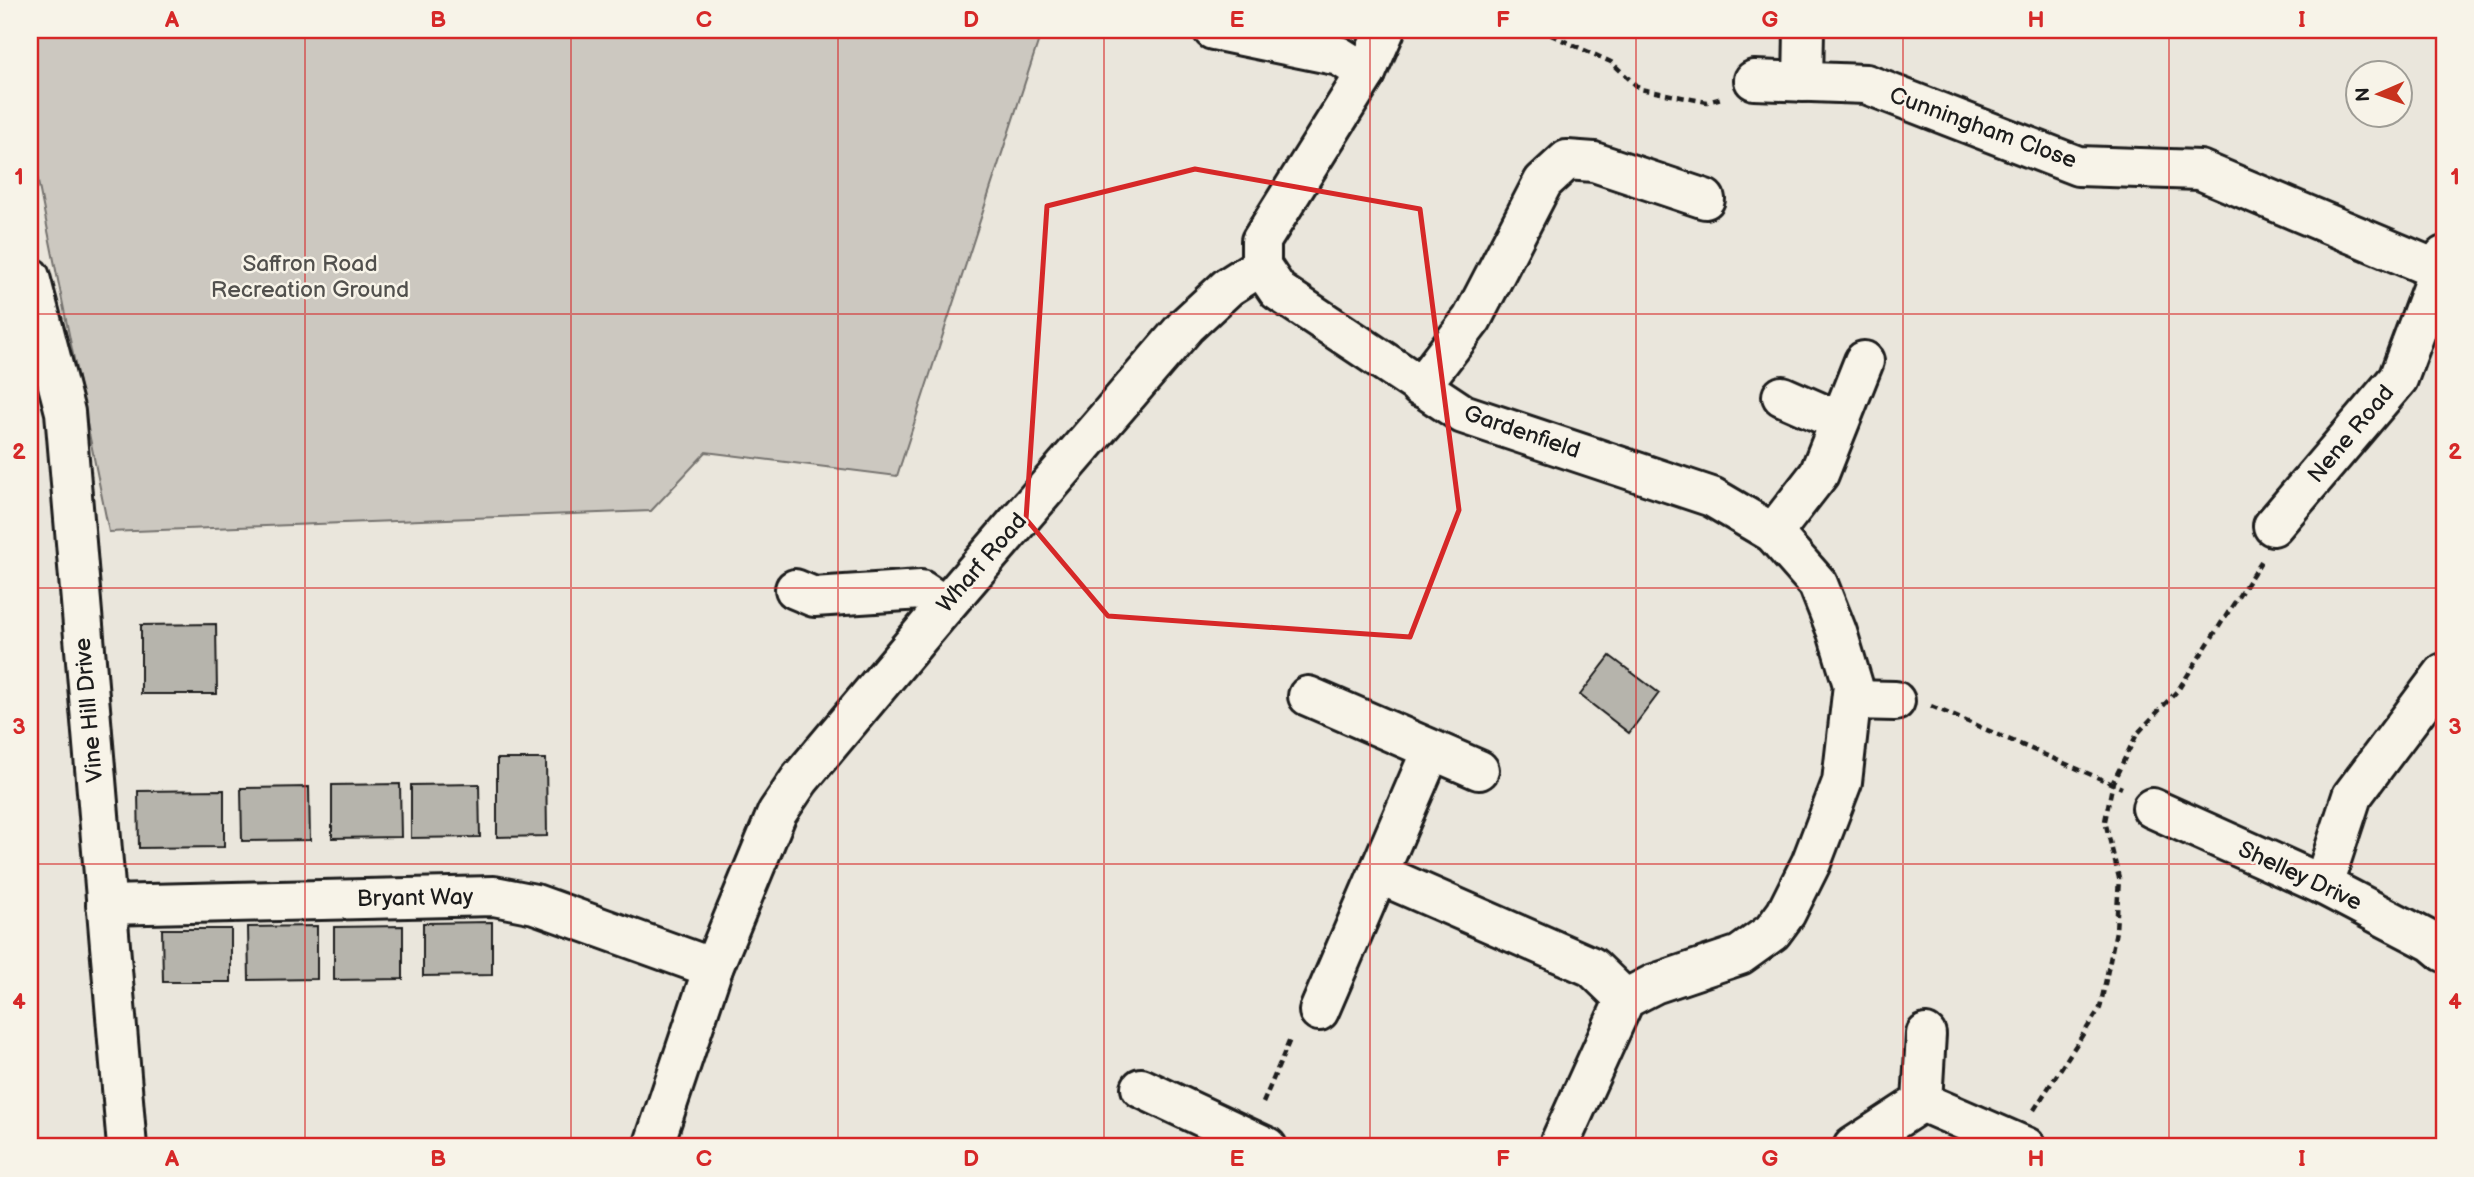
<svg xmlns="http://www.w3.org/2000/svg" width="2474" height="1177" font-family="'Balsamiq Sans',sans-serif">
<rect width="100%" height="100%" fill="#eae6dc"/>
<filter id="ink" filterUnits="userSpaceOnUse"><feTurbulence type="fractalNoise" baseFrequency=".0143" numOctaves="2"/><feDisplacementMap in="SourceGraphic" scale="14" xChannelSelector="R" yChannelSelector="G"/><feConvolveMatrix kernelMatrix="1 2 1 2 8 2 1 2 1" color-interpolation-filters="sRGB"/></filter>
<g filter="url(#ink)">
<path fill="#ccc8c0" stroke="#74726e" stroke-width="2" d="M 30,30 L 1042,30 L 897,476 L 706,452 L 651,511 L 109,532 L 30,142 Z"/>
<g fill="#b6b4ac" stroke="#1c1c1c" stroke-width="2">
<path d="M 216,624 L 217,694 L 141,694 L 141,625 Z"/>
<path d="M 1610,656 L 1659,693 L 1629,733 L 1580,695 Z"/>
<path d="M 497,759 L 546,759 L 547,836 L 497,837 Z"/>
<path d="M 400,784 L 401,837 L 332,838 L 332,785 Z"/>
<path d="M 479,784 L 480,837 L 411,838 L 411,785 Z"/>
<path d="M 309,787 L 310,840 L 242,841 L 241,788 Z"/>
<path d="M 224,790 L 224,847 L 139,848 L 138,791 Z"/>
<path d="M 492,922 L 492,975 L 423,976 L 423,923 Z"/>
<path d="M 317,926 L 317,979 L 249,980 L 248,927 Z"/>
<path d="M 403,926 L 403,979 L 334,980 L 334,927 Z"/>
<path d="M 162,929 L 231,929 L 231,982 L 163,982 Z"/>
</g>
<g fill="none" stroke-linecap="round" stroke-linejoin="round">
<defs>
<g id="minor">
<path d="M 1213,30 L 1339,56 L 1366,73"/>
<path d="M 1754,80 L 1866,84 L 2078,166 L 2200,170 L 2438,270"/>
<path d="M 1803,82 L 1804,30"/>
<path d="M 1261,266 L 1278,291 L 1463,414 L 1712,497 L 1773,533 L 1818,584 L 1837,632 L 1853,685 L 1842,782 L 1811,863 L 1786,913 L 1772,932 L 1740,955 L 1654,984 L 1625,999 L 1558,1147"/>
<path d="M 30,277 L 65,412 L 127,1147"/>
<path d="M 1420,387 L 1472,319 L 1543,182 L 1567,160 L 1594,162 L 1705,199"/>
<path d="M 1782,396 L 1839,421"/>
<path d="M 2273,526 L 2398,379 L 2444,256"/>
<path d="M 1773,533 L 1819,474 L 1864,361"/>
<path d="M 795,589 L 814,597 L 921,590 L 945,606"/>
<path d="M 1308,696 L 1479,770"/>
<path d="M 1852,700 L 1895,701"/>
<path d="M 2152,808 L 2323,885 L 2432,942 L 2444,952"/>
<path d="M 1379,874 L 1592,967 L 1625,999"/>
<path d="M 2323,885 L 2352,796 L 2444,673"/>
<path d="M 106,905 L 494,896 L 535,904 L 713,968"/>
<path d="M 1319,1011 L 1431,751"/>
<path d="M 1141,1088 L 1267,1147"/>
<path d="M 1922,1102 L 2026,1147"/>
<path d="M 653,1147 L 713,968 L 777,813 L 800,779 L 945,606 L 1187,325 L 1228,287 L 1261,266 L 1261,241 L 1366,73 L 1385,30"/>
<path d="M 1853,1147 L 1922,1102 L 1926,1034"/>
</g>
</defs>
<use href="#minor" stroke="#1c1c1c" stroke-width="44"/>
<g stroke="#1c1c1c" stroke-width="4.5" stroke-dasharray="7 5" stroke-linecap="butt">
<path d="M 1540,30 L 1611,62 L 1640,89 L 1707,102 L 1722,98"/>
<path d="M 1931,706 L 2122,788"/>
<path d="M 1263,1103 L 1291,1037"/>
<path d="M 2034,1110 L 2100,1008 L 2116,931 L 2119,878 L 2105,821 L 2113,782 L 2137,734 L 2178,690 L 2262,560"/>
</g>
<use href="#minor" stroke="#f7f3e8" stroke-width="38"/>
</g>
</g>
<path fill="none" stroke="#d62828" stroke-width="5" stroke-linejoin="round" d="M 1195,169 L 1420,209 L 1459,510 L 1410,637 L 1108,616 L 1026,519 L 1047,206 Z"/>
<path fill="none" stroke="#d62828" stroke-width="2" stroke-opacity="0.55" d="M 305,30 L 305,1147M 571,30 L 571,1147M 838,30 L 838,1147M 1104,30 L 1104,1147M 1370,30 L 1370,1147M 1636,30 L 1636,1147M 1903,30 L 1903,1147M 2169,30 L 2169,1147M 30,314 L 2444,314M 30,588 L 2444,588M 30,864 L 2444,864"/>
<g text-anchor="middle" dominant-baseline="central" stroke-width="5" stroke-linejoin="round" paint-order="stroke">
<g font-size="23" fill="#1c1c1c" stroke="#f7f3e8">
<text transform="translate(1983 128) rotate(20)">Cunningham Close</text>
<text transform="translate(1522 432) rotate(19)">Gardenfield</text>
<text transform="translate(2351 434) rotate(-50)">Nene Road</text>
<text transform="translate(982 563) rotate(-49)">Wharf Road</text>
<text transform="translate(89 710) rotate(-95)">Vine Hill Drive</text>
<text transform="translate(2300 876) rotate(25)">Shelley Drive</text>
<text transform="translate(415 898) rotate(-1)">Bryant Way</text>
</g>
<g font-size="23" fill="#51504d" stroke="#f7f3e8">
<text x="310" y="264">Saffron Road<tspan x="310" dy="26">Recreation Ground</tspan></text>
</g>
</g>
<rect width="2474" height="1177" fill="none" stroke="#f7f3e8" stroke-width="77"/>
<g transform="translate(2379 94) rotate(268)"><circle r="33" fill="#f7f3e8" stroke="#9f9d96" stroke-width="2"/>
<path d="M0-5L12 26L0 18L-12 26Z" fill="#c8321e"/>
<text y="-10" font-size="19" font-weight="bold" text-anchor="middle" fill="#1c1c1c">N</text>
</g>
<rect x="38" y="38" width="2398" height="1100" fill="none" stroke="#d62828" stroke-width="2.5"/>
<g font-size="23" text-anchor="middle" font-weight="bold" fill="#d62828">
<text x="172" y="27">A</text>
<text x="438" y="27">B</text>
<text x="704" y="27">C</text>
<text x="971" y="27">D</text>
<text x="1237" y="27">E</text>
<text x="1503" y="27">F</text>
<text x="1770" y="27">G</text>
<text x="2036" y="27">H</text>
<text x="2302" y="27">I</text>
<text x="19" y="184">1</text>
<text x="2455" y="184">1</text>
<text x="19" y="459">2</text>
<text x="2455" y="459">2</text>
<text x="19" y="734">3</text>
<text x="2455" y="734">3</text>
<text x="19" y="1009">4</text>
<text x="2455" y="1009">4</text>
<text x="172" y="1166">A</text>
<text x="438" y="1166">B</text>
<text x="704" y="1166">C</text>
<text x="971" y="1166">D</text>
<text x="1237" y="1166">E</text>
<text x="1503" y="1166">F</text>
<text x="1770" y="1166">G</text>
<text x="2036" y="1166">H</text>
<text x="2302" y="1166">I</text>
</g>
</svg>
